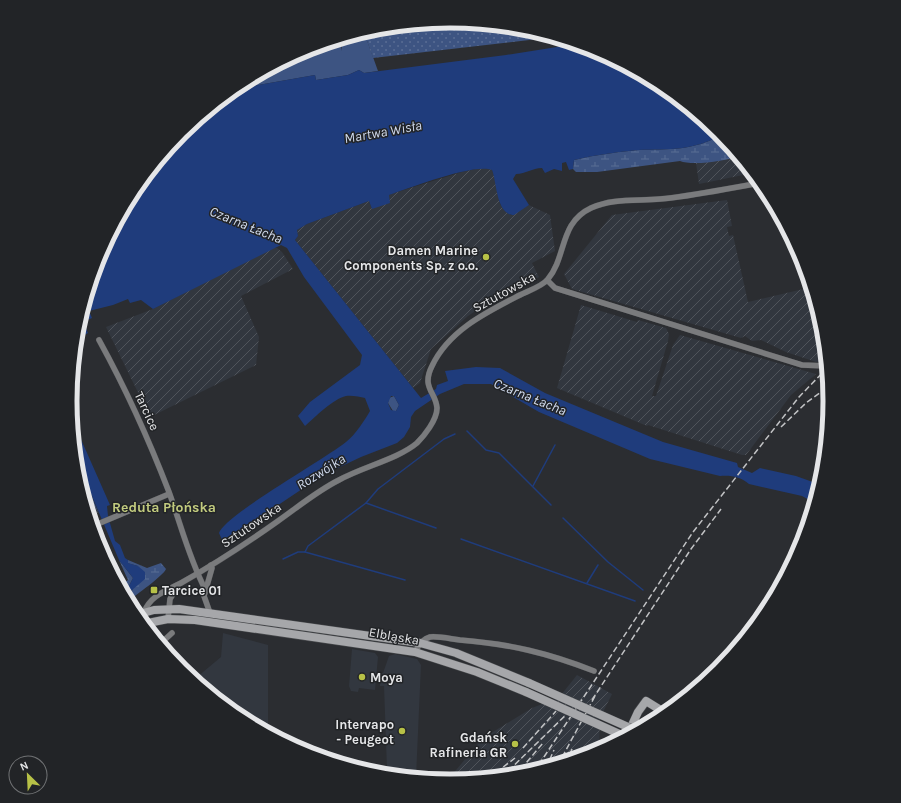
<svg xmlns="http://www.w3.org/2000/svg" width="901" height="803" font-family="Karla,sans-serif">
<defs>
<pattern id="industrial-furrows" width="10" height="10" patternUnits="userSpaceOnUse"><rect width="10" height="10" fill="#32373f"/><path d="M-1 1l2-2M0 10L10 0M9 11l2-2" fill="none" stroke="#50545b"/></pattern>
<pattern id="wetland-marsh" width="20" height="14" patternUnits="userSpaceOnUse"><rect width="20" height="14" fill="#3d5482"/><path d="M1 5h8M5 5V1M11 12h8M15 12V8" fill="none" stroke="#596d94"/></pattern>
<pattern id="garden-dots" width="8" height="8" patternUnits="userSpaceOnUse"><rect width="8" height="8" fill="#3d5482"/><path d="M2 2h.1M6 6h.1" fill="none" stroke="#596d94" stroke-width="1.8" stroke-linecap="round"/></pattern>
</defs>
<rect width="100%" height="100%" fill="#2b2d31"/>
<g fill="#32373f">
<path d="M 223,633 L 268,645 L 268,733 L 239,718 L 188,676 L 197,677 L 221,657 Z"/>
<path d="M 352,649 L 375,653 L 378,657 L 375,690 L 359,688 L 358,692 L 351,691 L 349,686 Z"/>
<path d="M 395,654 L 417,659 L 421,665 L 416,778 L 387,769 L 384,686 L 380,686 L 379,674 L 383,673 L 389,656 Z"/>
<path d="M 373,764 L 377,775 L 345,765 Z"/>
</g>
<g fill="url(#industrial-furrows)">
<path d="M 739,156 L 753,173 L 699,184 L 696,163 L 733,158 Z"/>
<path d="M 485,167 L 492,170 L 495,178 L 500,204 L 505,211 L 511,215 L 529,205 L 550,215 L 555,251 L 532,263 L 539,277 L 487,303 L 468,316 L 431,349 L 420,383 L 413,388 L 295,240 L 298,236 L 297,230 L 307,224 L 369,201 L 372,209 L 388,195 L 462,172 Z"/>
<path d="M 727,200 L 732,226 L 727,227 L 729,236 L 733,235 L 748,302 L 812,287 L 824,327 L 827,360 L 816,362 L 786,352 L 761,340 L 752,341 L 745,336 L 741,338 L 572,289 L 564,274 L 612,215 Z"/>
<path d="M 272,248 L 277,248 L 282,252 L 293,269 L 241,296 L 259,337 L 256,365 L 150,417 L 106,327 L 153,309 Z"/>
<path d="M 581,305 L 637,322 L 638,320 L 666,328 L 669,334 L 668,341 L 652,396 L 656,396 L 673,345 L 680,335 L 816,374 L 791,395 L 746,455 L 742,455 L 648,425 L 647,426 L 557,388 Z"/>
<path d="M 76,464 L 98,513 L 90,516 L 77,476 Z"/>
<path d="M 577,675 L 612,694 L 600,718 L 599,751 L 525,775 L 446,782 L 483,738 L 532,708 L 555,699 L 557,700 Z"/>
</g>
<g fill="#3d5482">
<path d="M 364,32 L 378,71 L 364,73 L 359,70 L 348,75 L 316,80 L 315,75 L 235,89 L 305,50 L 340,39 L 342,51 L 342,39 Z"/>
<path d="M 394,396 L 399,405 L 396,411 L 393,411 L 388,403 L 389,398 Z"/>
<path d="M 75,456 L 99,514 L 95,507 L 76,464 Z"/>
</g>
<g fill="url(#wetland-marsh)">
<path d="M 721,135 L 739,156 C 727,161 692,166 680,161 L 597,172 L 576,172 L 573,169 L 574,160 C 595,155 616,152 638,150 C 669,149 693,151 721,135 Z"/>
<path d="M 119,560 L 133,578 L 129,586 L 122,591 L 120,586 L 128,580 Z"/>
<path d="M 128,560 L 147,568 L 161,563 L 166,569 C 164,575 135,596 128,601 L 125,596 L 132,591 L 138,566 L 127,563 Z"/>
</g>
<path fill="url(#garden-dots)" d="M 451,21 L 525,28 L 555,37 L 373,58 L 364,32 L 377,28 Z"/>
<g fill="#1f3c7c" fill-rule="evenodd">
<path d="M 576,44 L 596,50 L 662,85 L 721,135 C 693,151 669,149 638,150 C 616,152 595,155 574,160 L 573,169 L 569,170 L 566,162 L 562,163 L 562,171 L 554,169 L 545,173 L 542,168 C 532,168 526,174 516,174 L 513,179 L 529,205 L 514,215 C 496,215 497,182 492,170 C 474,163 410,188 389,195 L 390,203 L 372,209 L 369,201 L 307,224 L 297,230 L 298,236 L 295,240 L 421,398 L 436,389 L 437,385 L 448,381 L 445,371 L 476,367 L 500,368 L 545,393 L 663,442 L 737,463 L 738,467 L 752,473 L 760,468 L 796,476 L 821,485 L 815,503 L 802,496 L 749,484 C 741,477 731,475 720,476 L 650,459 L 539,412 L 491,384 L 464,384 L 440,394 L 415,411 L 411,417 L 410,427 L 404,437 L 397,443 L 361,457 L 323,475 L 223,542 L 219,533 C 225,515 325,459 346,442 C 356,434 364,421 370,411 L 365,398 C 360,397 352,395 346,396 C 333,399 315,417 305,426 L 298,416 L 310,402 L 360,365 L 362,355 L 304,277 L 287,248 L 281,245 L 153,309 L 141,300 L 130,303 L 128,299 L 113,305 L 89,311 L 92,318 L 83,322 L 88,333 L 76,340 L 77,327 L 99,256 L 134,190 L 182,132 L 235,89 L 315,75 L 316,80 L 348,75 L 359,70 L 364,73 L 506,55 ZM 391,396 L 394,396 L 399,405 L 396,411 L 391,410 L 388,403 Z"/>
<path d="M 72,419 L 110,505 L 107,506 L 108,516 L 115,541 L 120,545 L 125,558 L 128,560 L 128,563 L 138,566 L 145,572 L 145,579 L 125,596 L 122,591 L 129,586 L 133,578 L 119,560 L 75,456 Z"/>
</g>
<g fill="none" stroke-linecap="round" stroke-linejoin="round">
<g stroke="#1f3c7c" stroke-width="1.5">
<path d="M 467,431 L 486,450 L 499,453 L 551,505"/>
<path d="M 533,486 L 555,445"/>
<path d="M 366,503 L 436,528"/>
<path d="M 563,518 L 608,562 L 643,590"/>
<path d="M 461,539 L 635,601"/>
<path d="M 305,552 L 405,580"/>
<path d="M 283,559 L 298,552 L 305,552 L 308,546 L 366,503 L 378,489 L 444,439 L 455,434"/>
<path d="M 587,583 L 598,565"/>
</g>
<defs>
<g id="street">
<path d="M 548,281 L 555,288 L 802,365 L 827,366"/>
<path d="M 99,340 C 126,389 149,440 169,492 C 181,525 189,558 205,589"/>
<path d="M 93,526 L 169,494"/>
<path d="M 144,612 C 151,595 166,591 181,583 C 215,564 247,543 278,521 C 298,507 317,491 339,480 C 362,467 398,459 417,443 C 424,436 437,420 437,408 C 436,392 421,388 432,366 C 449,330 487,312 520,295 C 528,291 543,286 548,279 C 567,256 559,223 591,208 C 612,198 637,201 660,199 C 694,196 728,188 761,183"/>
<path d="M 210,613 L 204,596 L 212,568 L 211,565"/>
<path d="M 168,619 L 170,599 L 178,586"/>
<path d="M 160,644 L 172,633"/>
<path d="M 415,652 C 418,646 422,639 430,637 C 439,636 451,639 460,640 C 510,644 548,653 594,671"/>
</g>
<g id="secondary">
<path d="M 136,615 L 154,610 L 179,609 L 420,643 L 456,653 L 529,683"/>
<path d="M 143,624 L 168,619 L 195,620 L 415,652 L 477,672 L 526,692"/>
<path d="M 627,736 L 638,712 L 646,701 L 667,714"/>
</g>
</defs>
<use href="#street" stroke="#494b4e" stroke-width="6"/>
<use href="#secondary" stroke="#494b4e" stroke-width="9"/>
<use href="#street" stroke="#7a7b7d" stroke-width="5.5"/>
<use href="#secondary" stroke="#a6a7aa" stroke-width="8"/>
<g stroke="#c2c3c5" stroke-width="1.5" stroke-dasharray="6 3" stroke-linecap="butt">
<path d="M 781,427 L 806,403 L 829,386"/>
<path d="M 592,700 L 691,549 L 721,509"/>
<path d="M 523,748 L 556,711"/>
<path d="M 567,762 L 572,749"/>
<path d="M 558,765 L 595,696"/>
<path d="M 546,768 L 554,750"/>
<path d="M 534,772 L 693,532 L 799,397 L 828,367"/>
<path d="M 525,774 L 536,763"/>
<path d="M 515,776 L 543,743"/>
<path d="M 502,777 L 571,710"/>
<path d="M 489,778 L 515,758"/>
</g>
<defs>
<g id="secondary-bridge">
<path d="M 529,683 L 637,731"/>
<path d="M 526,692 L 626,737"/>
</g>
</defs>
<use href="#secondary-bridge" stroke="#494b4e" stroke-width="9" stroke-linecap="butt"/>
<use href="#secondary-bridge" stroke="#a6a7aa" stroke-width="8"/>
</g>
<g fill="#b7c147" stroke="#222427" stroke-width="1.5">
<circle cx="486" cy="257" r="4"/>
<rect x="150" y="586" width="8" height="8" rx="2"/>
<circle cx="362" cy="677" r="4"/>
<circle cx="402" cy="731" r="4"/>
<circle cx="515" cy="744" r="4"/>
</g>
<g text-anchor="middle" dominant-baseline="central" stroke-width="3" stroke-linejoin="round" paint-order="stroke">
<g font-size="13" font-weight="bold" fill="#e5e6e8" stroke="#222427" text-anchor="end">
<text x="478" y="250">Damen Marine<tspan x="478" dy="15">Components Sp. z o.o.</tspan></text>
<text x="162" y="590" text-anchor="start">Tarcice 01</text>
<text x="370" y="677" text-anchor="start">Moya</text>
<text x="394" y="724">Intervapo<tspan x="394" dy="15">- Peugeot</tspan></text>
<text x="507" y="737">Gdańsk<tspan x="507" dy="15">Rafineria GR</tspan></text>
</g>
<g font-size="13" fill="#e5e6e8" stroke="#222427">
<text transform="translate(504 292) rotate(-29)">Sztutowska</text>
<text transform="translate(147 411) rotate(65)">Tarcice</text>
<text transform="translate(251 525) rotate(-34)">Sztutowska</text>
<text transform="translate(394 636) rotate(10)">Elbląska</text>
</g>
<g font-size="14" font-style="italic" fill="#d0daed" stroke="#222427">
<text transform="translate(383 132) rotate(-10)">Martwa Wisła</text>
<text transform="translate(246 225) rotate(22)">Czarna Łacha</text>
<text transform="translate(530 397) rotate(22)">Czarna Łacha</text>
<text transform="translate(321 472) rotate(-32)">Rozwójka</text>
</g>
<g font-size="14" font-weight="bold" fill="#c3cc7f" stroke="#222427">
<text x="164" y="507">Reduta Płońska</text>
</g>
</g>
<path d="M0 0H901V803H0ZM77 401a373 373 0 1 1 746 0a373 373 0 1 1-746 0Z" fill="#222427" fill-rule="evenodd"/>
<path fill="none" stroke="#e5e6e8" stroke-width="5" d="M77 401a373 373 0 1 1 746 0a373 373 0 1 1-746 0Z"/>
<g transform="translate(28 775) rotate(336)"><circle r="19" fill="#222427" stroke="#707274"/>
<path d="M0-3L7 15L0 10L-7 15Z" fill="#b7c147"/>
<text y="-6" font-size="11" font-weight="bold" text-anchor="middle" fill="#e5e6e8">N</text>
</g>
</svg>
